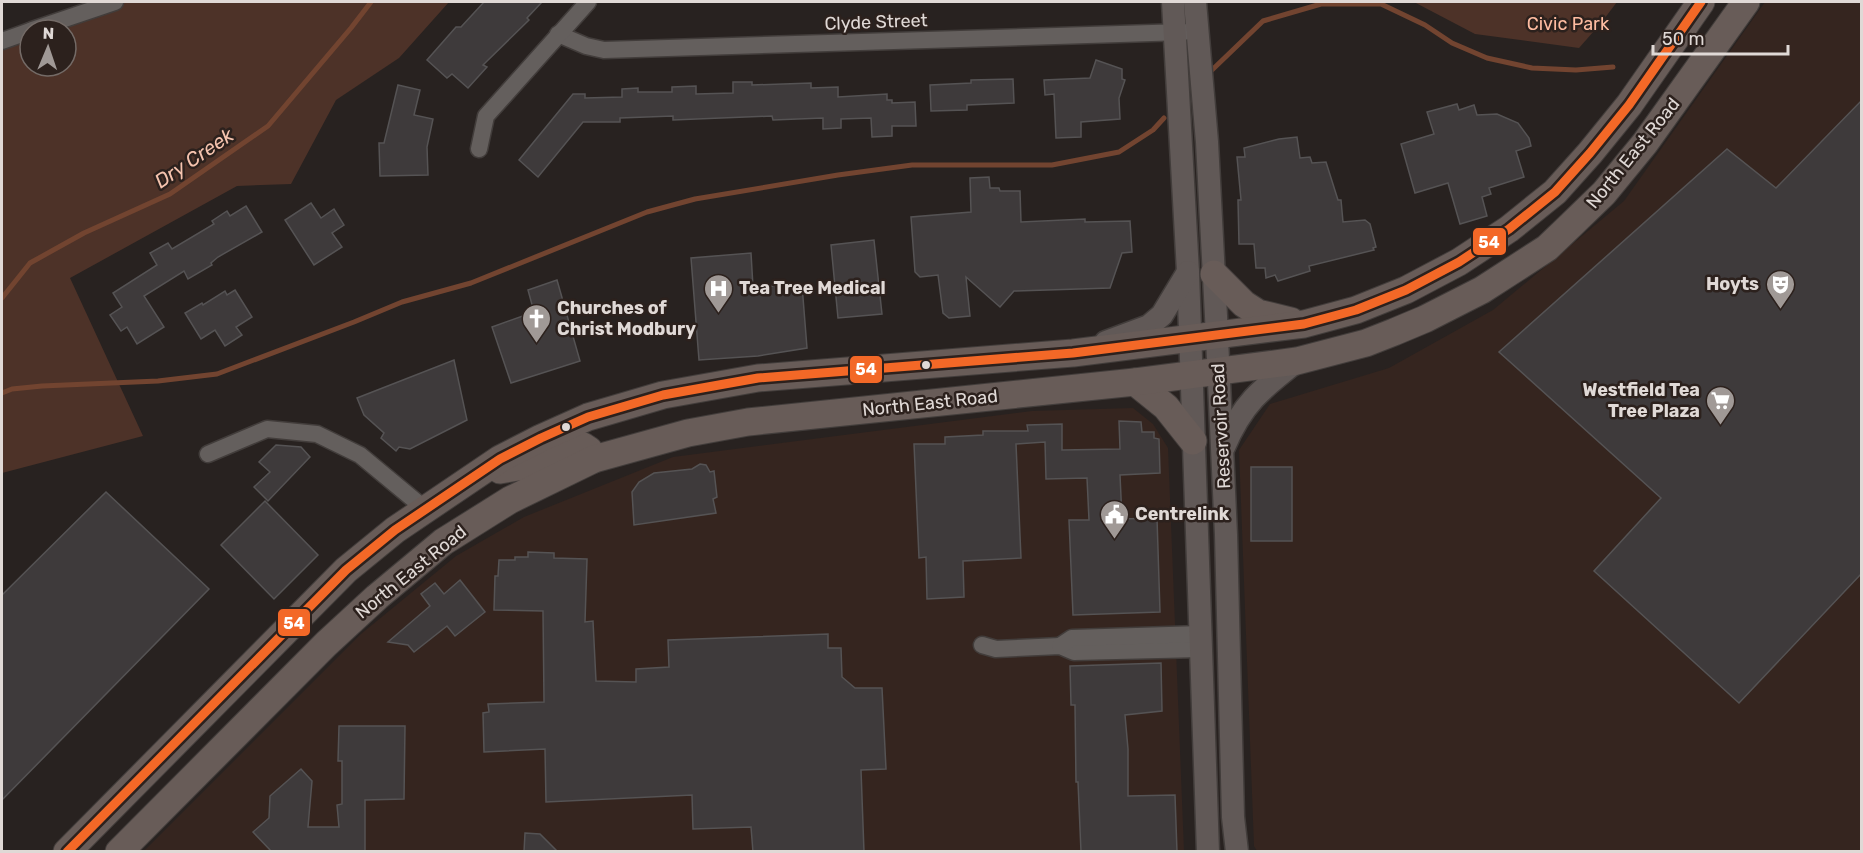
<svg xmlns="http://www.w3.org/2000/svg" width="1863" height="853" font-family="Rubik,sans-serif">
<rect width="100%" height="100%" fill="#282220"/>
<g fill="#35251f">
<path d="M 1765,2 L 1861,2 L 1861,851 L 1257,851 L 1254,846 L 1239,450 L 1270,404 L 1389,368 L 1493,310 L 1624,201 Z"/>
<path d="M 1133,408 L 1153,424 L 1168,448 L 1184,851 L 143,852 L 361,634 L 456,556 L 524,517 L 673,457 L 1032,411 Z"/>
</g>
<g fill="#4d3228" fill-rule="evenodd">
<path d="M 110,2 L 449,2 L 399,58 L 336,100 L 291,184 L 237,186 L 70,278 L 143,436 L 2,473 L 2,39 ZM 30,30 L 66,30 L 66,66 L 30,66 Z"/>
<path d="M 1414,2 L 1617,2 L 1601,23 L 1579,48 L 1475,34 Z"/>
</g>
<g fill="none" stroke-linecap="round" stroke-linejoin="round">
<g stroke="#724430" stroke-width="5">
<path d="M 1212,70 L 1263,21 L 1321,4 L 1381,4 L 1425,25 L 1452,43 L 1487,58 L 1532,68 L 1576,70 L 1613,67"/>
<path d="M 2,298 L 30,263 L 84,233 L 170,194 L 268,126 L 351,28 L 371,2"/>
<path d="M 2,393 L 12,389 L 42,386 L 158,381 L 217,374 L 354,322 L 402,302 L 471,283 L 647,212 L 695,199 L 838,175 L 912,165 L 1052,165 L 1119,152 L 1153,130 L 1164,118"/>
</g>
</g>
<g fill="#3e3a3b" stroke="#555354" stroke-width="1.5">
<path d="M 484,2 L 542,2 L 527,18 L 529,20 L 483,65 L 487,67 L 468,88 L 452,74 L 447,78 L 427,60 L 456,27 L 461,27 Z"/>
<path d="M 1096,60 L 1122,69 L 1122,79 L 1125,80 L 1119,98 L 1120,119 L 1081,122 L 1081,137 L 1056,138 L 1054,94 L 1045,95 L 1044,80 L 1090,78 Z"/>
<path d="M 1013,79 L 1014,103 L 967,105 L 967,110 L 931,111 L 930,85 L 971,83 L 971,80 Z"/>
<path d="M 733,82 L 752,82 L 752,85 L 811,83 L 811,88 L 838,87 L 838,97 L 887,94 L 887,100 L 892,100 L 892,103 L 915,102 L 916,126 L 892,126 L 892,136 L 872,137 L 871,118 L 841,119 L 841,128 L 823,129 L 823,118 L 773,120 L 772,116 L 673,120 L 673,116 L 620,118 L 620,122 L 583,122 L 538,177 L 519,160 L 573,94 L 585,94 L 585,98 L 622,97 L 622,89 L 638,88 L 638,92 L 672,92 L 672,87 L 696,86 L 696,94 L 733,93 Z"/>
<path d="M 398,85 L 420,90 L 414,115 L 433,119 L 427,147 L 428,175 L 380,176 L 379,143 L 384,143 Z"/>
<path d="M 1862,100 L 1862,573 L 1739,703 L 1594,571 L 1661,498 L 1499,352 L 1727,149 L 1776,188 Z"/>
<path d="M 1457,104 L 1459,110 L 1474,105 L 1477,115 L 1497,114 L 1518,123 L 1529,138 L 1531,146 L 1516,151 L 1524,177 L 1489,188 L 1491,194 L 1482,197 L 1487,216 L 1460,224 L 1448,183 L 1415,193 L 1401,144 L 1434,134 L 1427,112 Z"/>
<path d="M 1297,137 L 1300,158 L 1310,157 L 1312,163 L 1326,162 L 1338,200 L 1341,200 L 1343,222 L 1365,220 L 1370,224 L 1376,247 L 1373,248 L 1374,250 L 1309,266 L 1310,271 L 1278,281 L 1275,275 L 1266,278 L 1265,268 L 1256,268 L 1254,244 L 1239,244 L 1238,200 L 1241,200 L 1237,157 L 1245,157 L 1244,148 L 1279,139 Z"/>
<path d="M 989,177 L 990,188 L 999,188 L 1000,191 L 1020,191 L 1021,222 L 1085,219 L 1085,222 L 1130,221 L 1132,252 L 1122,253 L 1110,288 L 1014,291 L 1000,307 L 966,277 L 970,316 L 949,318 L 943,313 L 938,275 L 920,277 L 915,272 L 911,217 L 971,212 L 970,178 Z"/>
<path d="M 311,203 L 321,218 L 334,209 L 344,225 L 332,233 L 342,247 L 314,265 L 285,220 Z"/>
<path d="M 246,206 L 262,232 L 218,257 L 211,263 L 212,265 L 188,279 L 184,271 L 144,296 L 164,327 L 137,344 L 127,327 L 121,331 L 110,315 L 122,307 L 113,293 L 157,265 L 150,253 L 168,243 L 172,249 L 214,224 L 212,221 L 227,211 L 230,216 Z"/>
<path d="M 874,240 L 882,314 L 838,318 L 831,245 Z"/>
<path d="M 751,253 L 753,287 L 802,285 L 807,348 L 758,356 L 699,360 L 691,258 Z"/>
<path d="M 557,280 L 580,361 L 511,383 L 492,327 L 534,312 L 528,290 Z"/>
<path d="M 235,290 L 252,317 L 236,327 L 242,335 L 225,346 L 215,330 L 201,339 L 185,313 L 202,303 L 203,305 L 225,291 L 227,295 Z"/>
<path d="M 454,360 L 467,420 L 410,449 L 399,447 L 396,451 L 381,438 L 384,433 L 364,415 L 357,398 Z"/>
<path d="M 1119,421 L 1141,422 L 1142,432 L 1154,432 L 1154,438 L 1159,439 L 1160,473 L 1120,475 L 1122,519 L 1157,518 L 1160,612 L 1073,615 L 1069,520 L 1089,520 L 1087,478 L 1046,479 L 1045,442 L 1016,444 L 1021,558 L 963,561 L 964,597 L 927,599 L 926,557 L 919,558 L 914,444 L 945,444 L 945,437 L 983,435 L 983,431 L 1028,431 L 1027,425 L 1062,424 L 1062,450 L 1120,449 Z"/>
<path d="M 276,445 L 301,447 L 310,457 L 268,501 L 254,487 L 270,472 L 259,462 Z"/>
<path d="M 700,464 L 706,465 L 710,472 L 714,471 L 717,497 L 713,499 L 716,513 L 634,525 L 632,492 L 639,482 L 654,473 L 692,469 Z"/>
<rect x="1251" y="467" width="41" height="74"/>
<path d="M 106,492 L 209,589 L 2,800 L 2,595 Z"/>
<path d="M 265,501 L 318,555 L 274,599 L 221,545 Z"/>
<path d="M 528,552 L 554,553 L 554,558 L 587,559 L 585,622 L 593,621 L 596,681 L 636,682 L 636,669 L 669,667 L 668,640 L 828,634 L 828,648 L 841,648 L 842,677 L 855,688 L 882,688 L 886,769 L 861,770 L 864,852 L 753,852 L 751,827 L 693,829 L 692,795 L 546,802 L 545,749 L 484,752 L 483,713 L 489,712 L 488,704 L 544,702 L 543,611 L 494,610 L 495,576 L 498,576 L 499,560 L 515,560 L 515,557 L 528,557 Z"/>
<path d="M 460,580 L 485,612 L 455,636 L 447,626 L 414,652 L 408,645 L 388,642 L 430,606 L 421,594 L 435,583 L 444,594 Z"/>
<path d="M 1161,663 L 1162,711 L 1125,715 L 1128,749 L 1128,796 L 1175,795 L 1177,852 L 1081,852 L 1078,782 L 1076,782 L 1075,705 L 1071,705 L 1070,666 Z"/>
<path d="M 339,726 L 405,726 L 404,799 L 365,800 L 365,852 L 272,852 L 253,832 L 269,818 L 270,796 L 301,769 L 312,781 L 308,827 L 339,827 L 337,805 L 342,804 L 342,761 L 338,761 Z"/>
<path d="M 525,833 L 540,834 L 558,852 L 524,852 Z"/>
</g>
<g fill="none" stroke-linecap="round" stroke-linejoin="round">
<defs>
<g id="minor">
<path d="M 32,30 L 115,2"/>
<path d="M 558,34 L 586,46 L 604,50 L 1184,32"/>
<path d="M 2,41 L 30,31"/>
<path d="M 479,149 L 486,116 L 588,2"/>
<path d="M 208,454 L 267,429 L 317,434 L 360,455 L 425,509"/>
<path d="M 982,645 L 996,649 L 1060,646 L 1074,652 L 1201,649"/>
<path d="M 1060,646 L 1072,638 L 1201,634"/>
</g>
<g id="secondary">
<path d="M 1173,2 L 1188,272 L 1208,852"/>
<path d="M 1195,2 L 1207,142 L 1216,316 L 1226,535 L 1233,817 L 1237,852"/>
<path d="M 1106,342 L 1149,326 L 1162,315 L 1188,272"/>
<path d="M 1224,447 C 1242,404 1261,389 1297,361"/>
</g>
<g id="trunk">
<path d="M 1214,274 L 1244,304 L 1258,313 L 1291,321"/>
<path d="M 1135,382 L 1166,407 L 1193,441"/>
<path d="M 500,470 L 524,466 L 559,452 L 583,446 L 589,450 L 594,459"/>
<path d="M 67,852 L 346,570 L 395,530 L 500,459 L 541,438 L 588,417 L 663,395 L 758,378 L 1073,353 L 1304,324 L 1356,310 L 1406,290 L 1459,262 L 1509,229 L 1555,192 L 1590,153 L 1629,105 L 1701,2"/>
<path d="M 119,852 L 326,644 L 377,597 L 443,542 L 510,500 L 594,459 L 688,433 L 748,422 L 1135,382 L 1297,361 L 1366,343 L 1394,332 L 1425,319 L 1482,290 L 1547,248 L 1571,225 L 1604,193 L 1645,143 L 1746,2"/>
</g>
</defs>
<use href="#minor" stroke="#423d3b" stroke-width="19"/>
<use href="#secondary" stroke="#423d3b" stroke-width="25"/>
<use href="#trunk" stroke="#423d3b" stroke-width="29"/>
<use href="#minor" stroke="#645f5d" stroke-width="16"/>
<use href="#secondary" stroke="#615957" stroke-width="22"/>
<use href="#trunk" stroke="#685c58" stroke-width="27"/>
<defs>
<path id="bus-1" d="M 67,852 L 346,570 L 395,530 L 500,459 L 541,438 L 588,417 L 663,395 L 758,378 L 1073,353 L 1304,324 L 1356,310 L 1406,290 L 1459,262 L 1509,229 L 1555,192 L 1590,153 L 1629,105 L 1701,2"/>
</defs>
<use href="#bus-1" stroke="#2c211d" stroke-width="14"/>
<use href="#bus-1" stroke="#f36827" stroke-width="9"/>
</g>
<defs>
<symbol id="theatre-pin" viewBox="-11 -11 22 30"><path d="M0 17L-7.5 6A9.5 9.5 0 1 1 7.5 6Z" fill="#a09996" stroke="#2c211d"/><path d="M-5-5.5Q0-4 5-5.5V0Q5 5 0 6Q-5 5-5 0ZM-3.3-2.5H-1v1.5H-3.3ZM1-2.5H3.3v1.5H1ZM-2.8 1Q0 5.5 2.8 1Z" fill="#fff"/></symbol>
<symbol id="hospital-pin" viewBox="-11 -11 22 30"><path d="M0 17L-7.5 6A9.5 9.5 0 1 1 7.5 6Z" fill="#a09996" stroke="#2c211d"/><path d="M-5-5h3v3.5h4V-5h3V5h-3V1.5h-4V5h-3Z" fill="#fff"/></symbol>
<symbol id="church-pin" viewBox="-11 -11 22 30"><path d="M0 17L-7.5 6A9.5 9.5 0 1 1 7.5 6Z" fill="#a09996" stroke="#2c211d"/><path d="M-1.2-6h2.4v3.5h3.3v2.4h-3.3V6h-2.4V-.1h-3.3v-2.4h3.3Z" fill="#fff"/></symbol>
<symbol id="supermarket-pin" viewBox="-11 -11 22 30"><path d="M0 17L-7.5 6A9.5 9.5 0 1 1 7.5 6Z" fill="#a09996" stroke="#2c211d"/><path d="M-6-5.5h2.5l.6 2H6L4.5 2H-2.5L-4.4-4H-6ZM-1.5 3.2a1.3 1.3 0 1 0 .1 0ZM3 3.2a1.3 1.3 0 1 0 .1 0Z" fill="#fff"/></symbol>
<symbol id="civic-pin" viewBox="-11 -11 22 30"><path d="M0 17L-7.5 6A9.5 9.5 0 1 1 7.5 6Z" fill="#a09996" stroke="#2c211d"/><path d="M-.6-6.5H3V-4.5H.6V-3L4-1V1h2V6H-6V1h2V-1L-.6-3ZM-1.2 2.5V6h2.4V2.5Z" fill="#fff"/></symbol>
</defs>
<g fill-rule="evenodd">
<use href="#theatre-pin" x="1764" y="268" width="33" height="45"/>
<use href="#hospital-pin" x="702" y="272" width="33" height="45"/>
<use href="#church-pin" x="520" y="302" width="33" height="45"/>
<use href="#supermarket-pin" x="1704" y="384" width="33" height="45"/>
<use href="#civic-pin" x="1098" y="498" width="33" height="45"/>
</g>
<g fill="#e0d9d6" stroke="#2c211d" stroke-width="2">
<circle cx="926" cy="365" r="5"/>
<circle cx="566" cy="427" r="5"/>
</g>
<g text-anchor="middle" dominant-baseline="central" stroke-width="5" stroke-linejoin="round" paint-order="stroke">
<g font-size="18" fill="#e0d9d6" stroke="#2c211d">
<text transform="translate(876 22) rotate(-2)">Clyde Street</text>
<text transform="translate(1633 153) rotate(-51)">North East Road</text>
<text transform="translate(930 403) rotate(-6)">North East Road</text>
<text transform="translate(1221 426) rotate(-93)">Reservoir Road</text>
<text transform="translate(411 572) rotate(-39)">North East Road</text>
</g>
<g font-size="18" fill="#febca1" stroke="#2c211d">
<text x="1568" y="24">Civic Park</text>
</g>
<g font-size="18" font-weight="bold" fill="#e0d9d6" stroke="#2c211d" text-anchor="start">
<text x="1759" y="284" text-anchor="end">Hoyts</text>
<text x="739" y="288">Tea Tree Medical</text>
<text x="557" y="308">Churches of<tspan x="557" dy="21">Christ Modbury</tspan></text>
<text x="1700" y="390" text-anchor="end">Westfield Tea<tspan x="1700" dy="21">Tree Plaza</tspan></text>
<text x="1135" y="514">Centrelink</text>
</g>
<g font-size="20" font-style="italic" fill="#f5c3ae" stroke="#2c211d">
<text transform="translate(194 158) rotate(-34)">Dry Creek</text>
</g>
</g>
<g stroke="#2c211d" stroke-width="2">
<rect x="1472" y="227" width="35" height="29" rx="6" fill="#f36827"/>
<rect x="849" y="355" width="34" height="29" rx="6" fill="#f36827"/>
<rect x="277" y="608" width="34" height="29" rx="6" fill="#f36827"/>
</g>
<g font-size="16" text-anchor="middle" font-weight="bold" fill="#fff">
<text x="1489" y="248">54</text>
<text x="866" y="375">54</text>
<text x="294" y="629">54</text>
</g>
<rect width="1863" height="853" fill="none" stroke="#e0d9d6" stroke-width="6"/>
<g transform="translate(48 48) rotate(2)"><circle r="28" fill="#2c211d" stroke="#746b67" stroke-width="1.5"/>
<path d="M0-4.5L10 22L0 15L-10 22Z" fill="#a09996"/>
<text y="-9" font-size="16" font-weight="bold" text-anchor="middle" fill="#e0d9d6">N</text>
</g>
<path d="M1653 45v9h135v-9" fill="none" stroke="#e0d9d6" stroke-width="3"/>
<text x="1662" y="45" font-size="18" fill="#e0d9d6" stroke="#2c211d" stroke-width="4.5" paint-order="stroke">50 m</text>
</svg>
